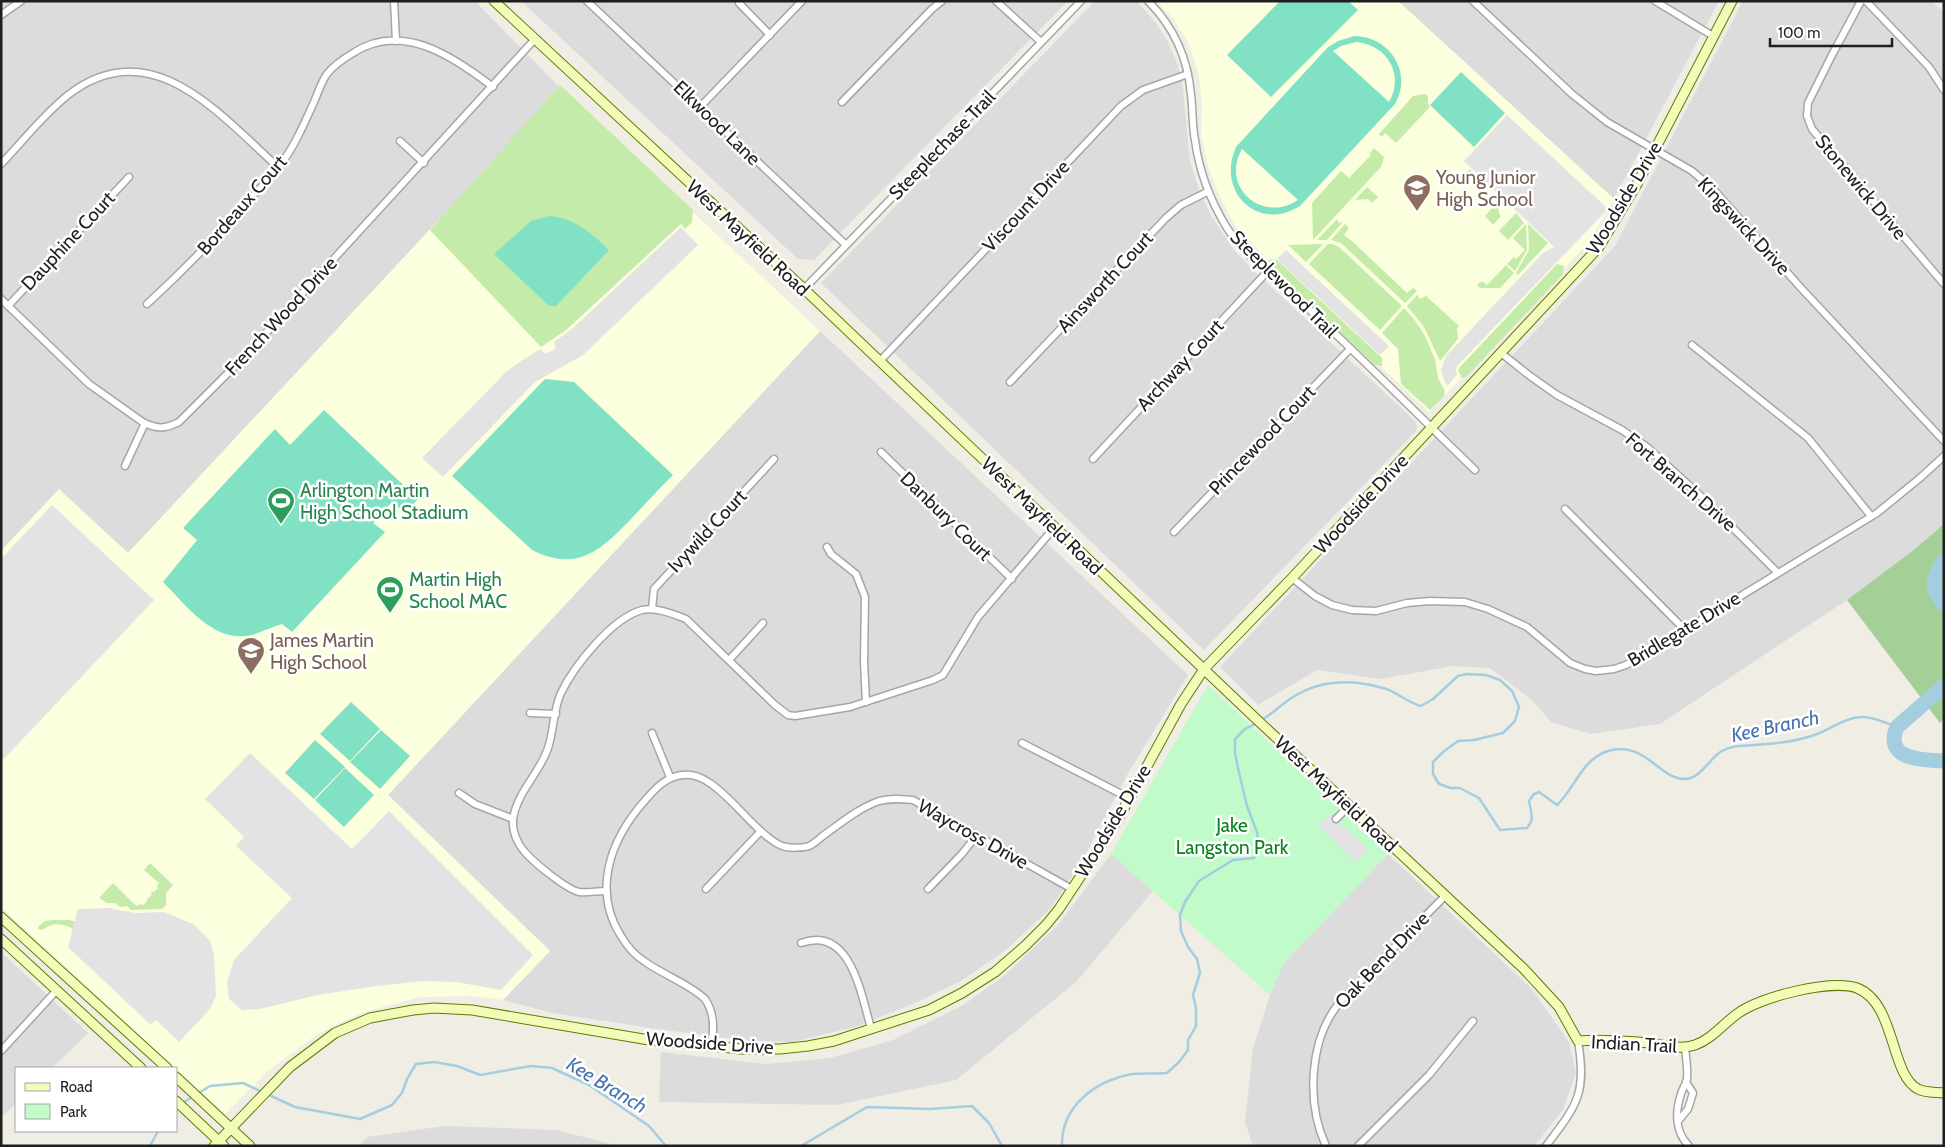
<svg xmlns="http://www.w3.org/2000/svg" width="1945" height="1147" font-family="Cabin,sans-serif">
<rect width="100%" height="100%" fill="#f0ede5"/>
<g fill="#dddcdc">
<path d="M 1,1 L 475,1 L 561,89 L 128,554 L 59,490 L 1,551 Z"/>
<path d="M 521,1 L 1068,1 L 814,260 L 798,259 Z"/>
<path d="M 1095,1 L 1137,1 L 1156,23 L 1167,40 L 1178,65 L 1183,88 L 1190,162 L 1200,192 L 1210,214 L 1234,250 L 1253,270 L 1415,421 L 1417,426 L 1416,431 L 1204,650 L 821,283 Z"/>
<path d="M 1398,1 L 1719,1 L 1614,199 Z"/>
<path d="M 1743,1 L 1931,1 L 1944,12 L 1944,524 L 1911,552 L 1847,600 L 1660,724 L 1591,734 L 1551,722 L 1531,699 L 1490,668 L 1452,666 L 1381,679 L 1317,670 L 1258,705 L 1220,667 L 1615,246 Z"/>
<path d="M 820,331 L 1188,675 L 1127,775 L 1083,859 L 1050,909 L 1006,950 L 961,981 L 913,1004 L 855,1027 L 792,1042 L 748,1041 L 650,1028 L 553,1013 L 503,1000 L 550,951 L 388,795 Z"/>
<path d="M 1111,854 L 1153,891 L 1076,982 L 956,1080 L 837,1105 L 659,1102 L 661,1052 L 766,1064 L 830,1058 L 893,1040 L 965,1004 L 1006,974 L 1059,924 Z"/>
<path d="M 1388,854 L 1532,989 L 1569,1042 L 1576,1073 L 1563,1110 L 1534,1146 L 1253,1146 L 1245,1122 L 1253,1048 L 1270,995 L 1283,964 Z"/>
<path d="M 1,952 L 88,1033 L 52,1068 L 16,1068 L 16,1103 L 1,1118 Z"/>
<path d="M 444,1126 L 556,1130 L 619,1146 L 359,1146 L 367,1137 Z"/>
</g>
<g fill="#fcffde">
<path d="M 1156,1 L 1398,1 L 1614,199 L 1590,241 L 1429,412 L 1272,264 L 1234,224 L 1218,193 L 1208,165 L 1201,135 L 1202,104 L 1199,75 L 1188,42 L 1173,18 Z"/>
<path d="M 561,89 L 820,331 L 388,795 L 550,951 L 503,1000 L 471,996 L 420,997 L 360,1013 L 316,1035 L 268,1071 L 225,1114 L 1,907 L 1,551 L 59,489 L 128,553 Z"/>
</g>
<g fill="#c4eba9">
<path d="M 560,85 L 693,210 L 692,222 L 685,229 L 681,224 L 577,320 L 565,331 L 541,347 L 430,230 Z"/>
<path d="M 1425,94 L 1428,96 L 1428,104 L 1430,107 L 1396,143 L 1385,133 L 1382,137 L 1379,134 L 1413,96 Z"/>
<path d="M 1374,148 L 1384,157 L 1381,167 L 1313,240 L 1312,203 L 1341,171 L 1349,178 L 1371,155 L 1369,154 Z"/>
<path d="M 1470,169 L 1476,177 L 1481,177 L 1485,181 L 1477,189 L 1463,176 Z"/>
<path d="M 1367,187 L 1378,197 L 1372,203 L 1368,199 L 1355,200 Z"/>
<path d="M 1501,198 L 1502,201 L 1498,202 L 1499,214 L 1501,216 L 1493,225 L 1485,216 Z"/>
<path d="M 1516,213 L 1524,223 L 1508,240 L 1499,231 Z"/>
<path d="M 1337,219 L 1339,223 L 1343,222 L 1327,240 L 1317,240 Z"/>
<path d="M 1345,224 L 1349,228 L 1344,235 L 1353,242 L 1407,293 L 1413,288 L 1417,291 L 1405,303 L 1341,243 L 1331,240 Z"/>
<path d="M 1526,224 L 1527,250 L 1515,271 L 1507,264 L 1514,257 L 1516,259 L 1525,250 L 1513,238 Z"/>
<path d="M 1528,224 L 1548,243 L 1518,275 L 1516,273 L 1529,250 Z"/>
<path d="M 1323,244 L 1306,262 L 1288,245 Z"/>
<path d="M 1328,244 L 1333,244 L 1339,247 L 1402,306 L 1380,330 L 1309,264 Z"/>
<path d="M 1273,259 L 1277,260 L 1382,358 L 1382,366 L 1375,365 L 1270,266 L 1269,260 Z"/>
<path d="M 1557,264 L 1564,266 L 1563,274 L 1468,375 L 1464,378 L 1460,377 L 1461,375 L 1458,371 L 1460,367 Z"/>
<path d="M 1506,265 L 1514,273 L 1500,288 L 1480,288 L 1477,285 L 1482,281 L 1487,285 Z"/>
<path d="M 1419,293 L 1418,296 L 1420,299 L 1426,296 L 1459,326 L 1457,328 L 1458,339 L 1440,361 L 1424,327 L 1407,306 Z"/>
<path d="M 1404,308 L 1414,319 L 1425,336 L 1435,359 L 1438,378 L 1445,391 L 1444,396 L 1430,410 L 1401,384 L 1398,349 L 1382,333 Z"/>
<path d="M 150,863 L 173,885 L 166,893 L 166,905 L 162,909 L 131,910 L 127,906 L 120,907 L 115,903 L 107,903 L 99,898 L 113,883 L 135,905 L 138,906 L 140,904 L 143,905 L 147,901 L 147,897 L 148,899 L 152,894 L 151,892 L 152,891 L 154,892 L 158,888 L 157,886 L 159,883 L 144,870 Z"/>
<path d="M 53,920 L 69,920 L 78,922 L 76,931 C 68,926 59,922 49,926 C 44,928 44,931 38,929 L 38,927 L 45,921 Z"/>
</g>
<path fill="#a4d098" d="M 1944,524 L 1944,719 L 1940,723 L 1847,600 L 1911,552 Z"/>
<path fill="#c1fbca" d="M 1208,685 L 1388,854 L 1283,964 L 1270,995 L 1111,854 Z"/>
<g fill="#80e1c4" fill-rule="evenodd">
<path d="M 1280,1 L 1348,1 L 1358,10 L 1271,97 L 1227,55 Z"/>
<path d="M 1354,36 C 1390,36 1413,73 1395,104 L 1300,206 C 1257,233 1216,191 1236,147 L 1328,47 L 1338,41 ZM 1356,42 C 1387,45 1405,74 1389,102 L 1333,51 L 1341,46 ZM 1242,149 L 1298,200 C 1262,224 1220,187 1242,149 Z"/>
<path d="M 1461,72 L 1505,113 L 1474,147 L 1430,105 Z"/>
<path d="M 549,216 C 575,218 591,233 609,250 L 556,306 L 551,306 L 547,304 L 494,254 L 531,221 Z"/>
<path d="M 545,379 L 574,382 L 673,475 C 659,489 646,503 632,518 C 601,550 578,573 532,550 L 452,476 Z"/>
<path d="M 324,410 L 418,499 L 405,513 L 392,502 L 373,523 L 385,532 L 292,632 L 282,624 C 272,627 262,632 252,635 C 214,644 187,606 163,582 L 197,540 L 183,528 L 275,429 L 290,445 Z"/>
<path d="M 351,702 L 380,729 L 350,761 L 320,734 Z"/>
<path d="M 381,730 L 410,756 L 380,789 L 350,762 Z"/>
<path d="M 315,740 L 345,767 L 314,799 L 285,773 Z"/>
<path d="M 345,768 L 374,795 L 344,827 L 315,800 Z"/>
</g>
<g fill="#e3e3e3">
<path d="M 1507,115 L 1608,209 L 1457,366 L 1456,370 L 1457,375 L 1447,386 L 1443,378 L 1441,370 L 1446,356 L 1543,253 L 1554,247 L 1464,161 Z"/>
<path d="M 681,227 L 698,245 L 583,355 L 535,382 L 443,477 L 422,458 L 507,371 L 524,359 L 541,349 L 544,354 L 556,349 L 554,342 L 573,328 Z"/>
<path d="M 1286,250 L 1389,346 L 1380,355 L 1277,259 Z"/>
<path d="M 52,505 L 154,600 L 1,762 L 1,559 Z"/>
<path d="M 250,753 L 352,849 L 389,811 L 533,955 L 501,990 L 456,982 L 424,981 L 376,986 L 318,995 L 260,1009 L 242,1010 L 229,999 L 227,982 L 234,960 L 292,898 L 236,846 L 244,837 L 205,799 Z"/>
<path d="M 1330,814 L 1368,849 L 1356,862 L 1318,826 Z"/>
<path d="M 108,908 L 136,913 L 164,912 L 193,924 L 210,941 L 214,954 L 216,996 L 210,1009 L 179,1042 L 156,1020 L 151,1025 L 68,947 L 78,909 Z"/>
</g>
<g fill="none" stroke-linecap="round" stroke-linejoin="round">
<g stroke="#a4cddf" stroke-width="2.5">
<path d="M 1262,720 C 1273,713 1282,704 1293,697 C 1321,679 1352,679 1383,688 C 1396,691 1406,702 1421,706 L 1433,699 L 1458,676 L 1467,674 L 1486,675 L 1500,680 L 1512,691 L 1519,707 L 1515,721 L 1503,733 L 1474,740 L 1458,741 L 1443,752 L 1433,762 L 1433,774 L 1439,784 L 1451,788 L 1460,788 L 1479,798 L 1500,830 L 1527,828 C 1535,818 1531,813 1529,801 L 1534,794 L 1539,792 L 1557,805 C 1574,789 1581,762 1605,752 C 1646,736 1662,787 1691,778 C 1703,774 1710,758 1722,751 C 1732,745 1743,746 1755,745 C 1772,744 1791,742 1808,737 C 1826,733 1842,718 1861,717 C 1872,716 1886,723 1897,727"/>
<path d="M 267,1094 L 295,1107 L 360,1119 L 392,1105 L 402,1093 L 407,1079 L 416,1064 L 434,1062 L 457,1066 L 480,1075 L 531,1066 L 552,1068 L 589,1085 L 649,1126 L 666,1146"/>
<path d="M 176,1107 L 210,1086 L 243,1083 L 262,1092"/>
<path d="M 150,1146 L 158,1131"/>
<path d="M 801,1146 L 867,1107 L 930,1109 L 972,1106 L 989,1123 L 1002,1146"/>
<path d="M 1062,1146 C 1061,1106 1095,1081 1132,1074 C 1143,1073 1156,1074 1167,1073 L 1179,1062 L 1188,1050 L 1188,1040 L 1196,1026 L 1196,1008 L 1193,995 L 1200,973 L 1197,959 L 1188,947 L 1181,931 L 1180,915 L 1185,902 L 1199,881 L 1233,860 L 1254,858 L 1259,846 L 1257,832 L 1247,806 L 1238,768 L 1235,753 L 1235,739 L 1245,729 L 1257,723"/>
</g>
<g stroke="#a4cddf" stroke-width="15">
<path d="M 1944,561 C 1932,577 1930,588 1944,604"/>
<path d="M 1944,686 L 1897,727 C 1883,760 1923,760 1944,761"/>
</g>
<defs>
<g id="street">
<path d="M 394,1 L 396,41"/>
<path d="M 587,1 L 846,245"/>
<path d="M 996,1 L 1041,42"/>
<path d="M 1148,1 C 1174,27 1188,59 1191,95 C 1193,110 1192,125 1195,140 C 1199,172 1210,200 1227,228 C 1248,260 1282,284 1310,310 C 1366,362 1420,417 1475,470"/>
<path d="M 1473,1 L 1572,94 L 1607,122 L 1692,171 L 1713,189 L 1801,288 L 1944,441"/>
<path d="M 1655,1 L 1713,36"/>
<path d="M 1861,1 L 1832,55 L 1808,103 L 1807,116 L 1812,129 L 1944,284"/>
<path d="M 1866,1 L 1929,67 L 1944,90"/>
<path d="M 739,3 L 770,35"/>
<path d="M 1,15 L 21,1"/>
<path d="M 842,102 L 932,9 L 942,1"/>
<path d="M 700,107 L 802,1"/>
<path d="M 400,141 L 424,163"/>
<path d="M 1,164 C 23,141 43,115 68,95 C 151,30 220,115 279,168"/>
<path d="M 804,289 L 1081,1"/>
<path d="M 1,299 L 89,384 L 144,423 C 158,429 165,429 179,422 L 244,357 L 534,40"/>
<path d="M 147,304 C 182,272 214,239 245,204 C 256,192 268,181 278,168 C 294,148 304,124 314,102 C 318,93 321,82 327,74 C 334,65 343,59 353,53 C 402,21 454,57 493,87"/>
<path d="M 8,306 L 129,177"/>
<path d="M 1692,345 L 1808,438 L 1871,516"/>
<path d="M 1501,353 L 1530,376 L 1557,395 L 1622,430 L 1647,447 L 1705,500 L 1777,572"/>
<path d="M 880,361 L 1121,106 L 1143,90 L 1188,74"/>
<path d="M 1010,382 L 1166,218 L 1181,205 L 1207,192"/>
<path d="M 881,452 L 1012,579"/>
<path d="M 1093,459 L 1267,272"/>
<path d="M 125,466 L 145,423"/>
<path d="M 1565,509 L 1685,630"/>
<path d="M 1174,532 L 1350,349"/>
<path d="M 827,547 L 831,554 L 856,574 L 865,597 L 864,662 L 866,702"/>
<path d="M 1292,578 L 1315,596 L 1332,605 L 1352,610 L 1376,611 L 1407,603 L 1430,601 L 1465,602 L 1488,609 L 1527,627 L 1570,663 L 1585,669 L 1596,671 L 1614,669 L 1626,665 L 1685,630 L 1877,513 L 1920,478 L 1944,456"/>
<path d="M 652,609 L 654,589 L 774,459"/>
<path d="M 729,660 L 763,623"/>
<path d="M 530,713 L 556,714"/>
<path d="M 652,733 L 670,777"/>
<path d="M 1022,743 L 1129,798"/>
<path d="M 459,793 L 475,804 L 513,819"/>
<path d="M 1336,819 L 1349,806"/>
<path d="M 706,889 L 760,832"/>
<path d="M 928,889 L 961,855 L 977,835"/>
<path d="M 605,891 C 597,891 587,893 579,892 C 566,889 533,862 524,851 C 517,843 512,831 513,820 C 516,793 540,773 548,748 C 554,731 553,710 561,693 C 574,666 612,618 642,610 C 656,607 673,614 686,619 L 775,705 L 788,715 L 795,716 L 850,707 L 933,680 L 943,675 L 978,617 L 1054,528"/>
<path d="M 801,943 C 851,925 861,995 871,1028"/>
<path d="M 711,1046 C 714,1029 715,1014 705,999 C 688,983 663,975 644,961 C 634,955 627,946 621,936 C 594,894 608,847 637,810 C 651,793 666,772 691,775 C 717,778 747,822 769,838 C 774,842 780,846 786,847 C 791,848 803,848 809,846 C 814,844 820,838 824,835 C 841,823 859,808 879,801 C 891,798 901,799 913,800 L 1072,889"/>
<path d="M 1685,1047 C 1686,1058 1688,1069 1687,1079 C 1686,1085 1682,1089 1681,1094 C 1675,1112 1675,1132 1689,1146"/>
<path d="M 1,1051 L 57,990"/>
<path d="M 1679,1120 L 1688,1109 L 1693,1093 L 1686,1082"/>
<path d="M 1326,1146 C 1306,1103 1309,1039 1340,1002 L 1446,895"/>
<path d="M 1358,1146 L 1429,1075 L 1473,1021"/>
<path d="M 1546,1146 C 1577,1105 1587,1094 1578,1041"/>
</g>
<g id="secondary">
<path d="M 494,1 L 804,289 L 1252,715 L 1524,969 L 1559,1007 L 1578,1041 C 1602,1039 1626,1041 1650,1043 C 1664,1045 1680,1050 1695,1045 C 1712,1039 1723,1024 1737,1014 C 1759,997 1831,979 1857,988 C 1896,1003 1890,1075 1918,1089 C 1925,1093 1936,1092 1944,1093"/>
<path d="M 1,917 L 167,1068"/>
<path d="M 1,939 L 141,1068"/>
<path d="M 176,1077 L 250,1146"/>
<path d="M 176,1101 L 224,1146"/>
<path d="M 214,1146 L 290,1067 L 335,1033 L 370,1018 L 413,1010 L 434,1008 L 472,1010 L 649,1040 L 741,1049 L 780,1049 L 808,1046 L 834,1041 L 929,1010 L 962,993 L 995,972 L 1025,946 L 1046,925 L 1059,909 L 1117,821 L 1181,704 L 1204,669 L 1292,578 L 1599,247 L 1637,184 L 1732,1"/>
</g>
</defs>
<use href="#street" stroke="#a6a6a6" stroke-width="9"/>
<use href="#secondary" stroke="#637a02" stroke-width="11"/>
<use href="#street" stroke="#fff" stroke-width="6"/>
<use href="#secondary" stroke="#f2fbb7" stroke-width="9"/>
</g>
<defs>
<symbol id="school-pin" viewBox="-11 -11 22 30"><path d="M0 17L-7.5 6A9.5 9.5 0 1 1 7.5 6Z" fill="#8d6e63" stroke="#fff"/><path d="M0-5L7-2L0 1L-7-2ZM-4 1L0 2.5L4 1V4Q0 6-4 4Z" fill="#fff"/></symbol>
<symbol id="stadium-pin" viewBox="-11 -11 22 30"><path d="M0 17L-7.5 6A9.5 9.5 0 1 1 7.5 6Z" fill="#2e9e5b" stroke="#fff"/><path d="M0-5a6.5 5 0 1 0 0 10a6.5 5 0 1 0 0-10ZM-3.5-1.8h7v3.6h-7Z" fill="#fff"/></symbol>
</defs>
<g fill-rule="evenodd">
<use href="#school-pin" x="1401" y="172" width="32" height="43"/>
<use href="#stadium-pin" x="265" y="485" width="32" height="43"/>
<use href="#stadium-pin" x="374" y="574" width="32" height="43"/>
<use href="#school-pin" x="235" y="635" width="32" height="43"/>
</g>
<g text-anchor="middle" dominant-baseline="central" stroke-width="5" stroke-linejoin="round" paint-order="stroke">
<g font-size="19" fill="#1f1f1f" stroke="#fff">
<text transform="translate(717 123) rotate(44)">Elkwood Lane</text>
<text transform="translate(942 145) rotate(-46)">Steeplechase Trail</text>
<text transform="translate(1861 187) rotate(50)">Stonewick Drive</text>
<text transform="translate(1624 198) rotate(-59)">Woodside Drive</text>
<text transform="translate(242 205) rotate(-49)">Bordeaux Court</text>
<text transform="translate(1026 206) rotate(-47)">Viscount Drive</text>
<text transform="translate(1744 226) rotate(47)">Kingswick Drive</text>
<text transform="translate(748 238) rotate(43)">West Mayfield Road</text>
<text transform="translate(68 241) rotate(-47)">Dauphine Court</text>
<text transform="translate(1105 282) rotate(-47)">Ainsworth Court</text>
<text transform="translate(1284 284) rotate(45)">Steeplewood Trail</text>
<text transform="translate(281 316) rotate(-47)">French Wood Drive</text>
<text transform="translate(1180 365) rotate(-47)">Archway Court</text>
<text transform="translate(1262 440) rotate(-46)">Princewood Court</text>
<text transform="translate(1681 482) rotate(41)">Fort Branch Drive</text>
<text transform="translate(1361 504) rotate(-47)">Woodside Drive</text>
<text transform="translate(946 516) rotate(44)">Danbury Court</text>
<text transform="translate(1042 516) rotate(44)">West Mayfield Road</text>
<text transform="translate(707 531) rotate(-47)">Ivywild Court</text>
<text transform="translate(1684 629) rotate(-31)">Bridlegate Drive</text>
<text transform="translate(1336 794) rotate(43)">West Mayfield Road</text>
<text transform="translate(1113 821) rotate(-59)">Woodside Drive</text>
<text transform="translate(973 834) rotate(29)">Waycross Drive</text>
<text transform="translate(1382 960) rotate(-46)">Oak Bend Drive</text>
<text transform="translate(710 1043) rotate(4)">Woodside Drive</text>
<text transform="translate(1634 1044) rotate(3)">Indian Trail</text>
</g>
<g font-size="19" fill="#785e54" stroke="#fff" text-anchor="start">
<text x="1436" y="177">Young Junior<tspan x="1436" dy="22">High School</tspan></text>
<text x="270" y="640">James Martin<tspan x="270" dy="22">High School</tspan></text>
</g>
<g font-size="19" fill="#27864d" stroke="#fff" text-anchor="start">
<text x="300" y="490">Arlington Martin<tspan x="300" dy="22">High School Stadium</tspan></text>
<text x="409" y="579">Martin High<tspan x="409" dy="22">School MAC</tspan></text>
</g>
<g font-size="19" fill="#08811c" stroke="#fff">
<text x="1232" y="825">Jake<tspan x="1232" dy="22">Langston Park</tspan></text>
</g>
<g font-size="20" font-style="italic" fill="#4874b2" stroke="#fff">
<text transform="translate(1775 726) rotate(-12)">Kee Branch</text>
<text transform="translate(607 1085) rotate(31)">Kee Branch</text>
</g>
</g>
<rect width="1945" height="1147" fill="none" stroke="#1f1f1f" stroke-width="5"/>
<rect x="15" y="1067" width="162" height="65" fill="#ffffff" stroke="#a5a5a5"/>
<rect x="25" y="1083" width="25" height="8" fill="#f2fbb7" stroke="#a5a5a5"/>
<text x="60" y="1092" font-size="15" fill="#1f1f1f">Road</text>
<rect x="25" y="1104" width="25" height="15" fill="#c1fbca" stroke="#a5a5a5"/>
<text x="60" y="1117" font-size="15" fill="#1f1f1f">Park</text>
<path d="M1770 38v8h122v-8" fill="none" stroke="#1f1f1f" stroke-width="2.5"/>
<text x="1778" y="38" font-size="15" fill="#1f1f1f" stroke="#ffffff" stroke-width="4" paint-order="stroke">100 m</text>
</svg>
